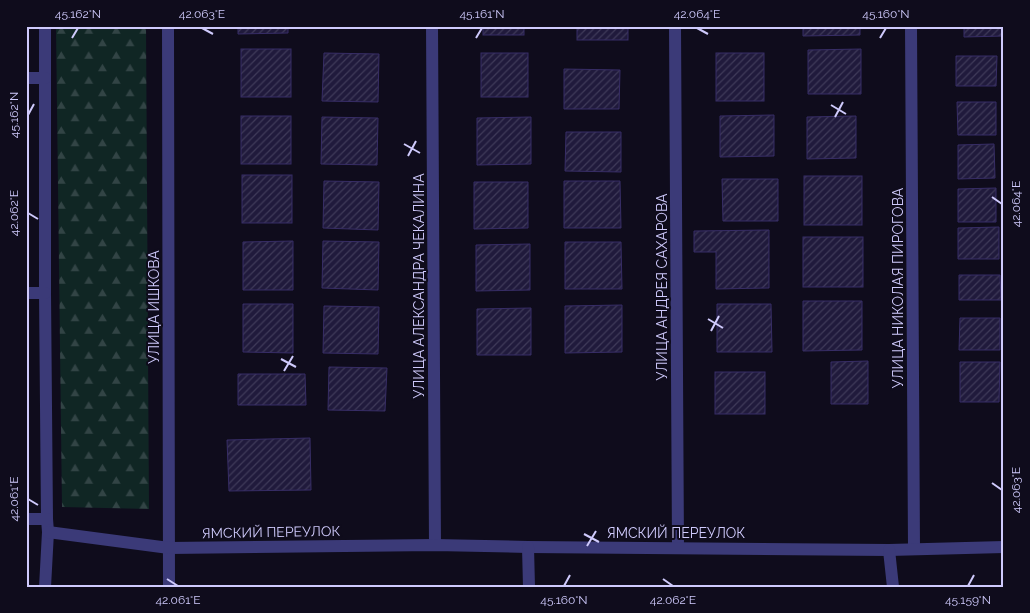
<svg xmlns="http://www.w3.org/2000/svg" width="1030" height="613" font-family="Raleway,sans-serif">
<defs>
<pattern id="forest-firs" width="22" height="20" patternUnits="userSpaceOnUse" patternTransform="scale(1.25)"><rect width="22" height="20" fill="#102624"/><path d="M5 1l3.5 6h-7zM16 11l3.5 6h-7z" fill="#324445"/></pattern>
<pattern id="building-hatch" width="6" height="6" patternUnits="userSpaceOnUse" patternTransform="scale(1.25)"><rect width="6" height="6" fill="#201a3c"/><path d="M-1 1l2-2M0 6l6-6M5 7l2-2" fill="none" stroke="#3f3a59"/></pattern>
</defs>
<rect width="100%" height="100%" fill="#0f0c1c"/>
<path fill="url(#forest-firs)" d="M 56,26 L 146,26 L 149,509 L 62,507 Z"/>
<g fill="url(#building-hatch)" stroke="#372d66">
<path d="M 238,26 L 288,26 L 288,33 L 238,34 Z"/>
<rect x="483" y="26" width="41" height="9"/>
<rect x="577" y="26" width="51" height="14"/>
<path d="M 803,26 L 860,26 L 860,35 L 803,36 Z"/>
<path d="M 964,26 L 1004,26 L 1004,36 L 964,37 Z"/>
<rect x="241" y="49" width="50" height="48"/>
<path d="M 861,49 L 861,94 L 808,94 L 808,50 Z"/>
<path d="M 324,53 L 379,54 L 378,102 L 322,101 Z"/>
<rect x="481" y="53" width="47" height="44"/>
<rect x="716" y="53" width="48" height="48"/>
<path d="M 956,56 L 997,56 L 996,86 L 956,86 Z"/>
<path d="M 564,69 L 620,70 L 619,109 L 564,109 Z"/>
<path d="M 957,102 L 996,102 L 996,135 L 958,135 Z"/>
<path d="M 774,115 L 774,156 L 720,157 L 720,116 Z"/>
<rect x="241" y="116" width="50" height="48"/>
<path d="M 856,116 L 856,158 L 807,159 L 807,117 Z"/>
<path d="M 322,117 L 378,118 L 377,165 L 321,164 Z"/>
<path d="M 531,117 L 531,164 L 477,165 L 477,118 Z"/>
<path d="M 566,132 L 621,132 L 621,172 L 565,171 Z"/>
<path d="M 994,144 L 995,178 L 958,179 L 958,145 Z"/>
<rect x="242" y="175" width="50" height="48"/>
<rect x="804" y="176" width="58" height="49"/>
<path d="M 722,179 L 778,179 L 778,221 L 723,221 Z"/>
<path d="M 324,181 L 379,182 L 378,230 L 323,228 Z"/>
<path d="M 564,181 L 620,181 L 621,228 L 564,228 Z"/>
<path d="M 474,182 L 528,182 L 528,228 L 474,229 Z"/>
<path d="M 996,188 L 996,222 L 958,222 L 958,189 Z"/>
<path d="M 999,227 L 999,259 L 958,259 L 958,228 Z"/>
<path d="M 769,230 L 769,288 L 716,289 L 716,252 L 694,252 L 694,231 Z"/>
<rect x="803" y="237" width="60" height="50"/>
<path d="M 293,241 L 293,290 L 243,290 L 243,242 Z"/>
<path d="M 323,241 L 379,242 L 378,290 L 322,288 Z"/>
<path d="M 565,242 L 621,242 L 622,289 L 565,289 Z"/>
<path d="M 530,244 L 530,290 L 476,291 L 476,245 Z"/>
<path d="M 959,275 L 1000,275 L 1001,300 L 959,300 Z"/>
<path d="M 803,301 L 862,301 L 862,350 L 803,351 Z"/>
<path d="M 243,304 L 293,304 L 293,353 L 243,352 Z"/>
<path d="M 717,304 L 771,304 L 772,352 L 717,352 Z"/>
<path d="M 622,305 L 622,352 L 565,353 L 565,306 Z"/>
<path d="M 324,306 L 379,307 L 378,354 L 323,353 Z"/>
<path d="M 531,308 L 531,355 L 477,355 L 477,309 Z"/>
<path d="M 960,318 L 1000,318 L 1000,350 L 959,350 Z"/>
<path d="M 868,361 L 868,404 L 831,404 L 831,362 Z"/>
<path d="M 960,362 L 1000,362 L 999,402 L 960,402 Z"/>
<path d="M 329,367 L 387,368 L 385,411 L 328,410 Z"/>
<rect x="715" y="372" width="50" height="42"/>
<path d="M 238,374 L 305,374 L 306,405 L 238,405 Z"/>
<path d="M 310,438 L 311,490 L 229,491 L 227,440 Z"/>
</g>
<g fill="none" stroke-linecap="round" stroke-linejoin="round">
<g stroke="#3b3a78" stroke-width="12">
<path d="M 45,26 L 45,293 L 47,519 L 48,532 L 45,587"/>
<path d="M 168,26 L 169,587"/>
<path d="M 432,26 L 435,545"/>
<path d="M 675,26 L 678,548"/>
<path d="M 911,26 L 914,549"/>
<path d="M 26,78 L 45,78"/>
<path d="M 26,293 L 45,293"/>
<path d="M 26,519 L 47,519"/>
<path d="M 48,532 L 169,548 L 435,545 L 528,547 L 889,550 L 1004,547"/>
<path d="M 528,547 L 529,587"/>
<path d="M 889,550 L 893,587"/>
</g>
</g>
<path fill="none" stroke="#cfcafc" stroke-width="2" d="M 202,28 L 213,34M 697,28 L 708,34M 72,38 L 78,28M 476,38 L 482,28M 880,38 L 886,28M 831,105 L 846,114M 28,115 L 34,104M 835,117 L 843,102M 404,144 L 420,153M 408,156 L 416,141M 992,197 L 1002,204M 28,213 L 38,219M 708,319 L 723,328M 711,331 L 719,316M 281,359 L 296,367M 284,371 L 293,356M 992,483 L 1002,490M 28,499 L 38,505M 584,534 L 599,542M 587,546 L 596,531M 167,579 L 178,586M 663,579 L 673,586M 564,586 L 570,575M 968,586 L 974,575"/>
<g text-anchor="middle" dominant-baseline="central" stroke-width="4" stroke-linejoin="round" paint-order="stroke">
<g font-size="14" fill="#cfcafc" stroke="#0f0c1c">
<text transform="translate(419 286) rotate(-90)">УЛИЦА АЛЕКСАНДРА ЧЕКАЛИНА</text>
<text transform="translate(662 287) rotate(-90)">УЛИЦА АНДРЕЯ САХАРОВА</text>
<text transform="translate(898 288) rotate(-90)">УЛИЦА НИКОЛАЯ ПИРОГОВА</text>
<text transform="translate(154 307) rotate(-90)">УЛИЦА ИШКОВА</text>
<text transform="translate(271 532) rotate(-1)">ЯМСКИЙ ПЕРЕУЛОК</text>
<text x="676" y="533">ЯМСКИЙ ПЕРЕУЛОК</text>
</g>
</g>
<rect width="1030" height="613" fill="none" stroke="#0f0c1c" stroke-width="55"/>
<rect x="28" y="28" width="974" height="558" fill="none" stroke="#cfcafc" stroke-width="2"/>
<g font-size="12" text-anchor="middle" fill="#cfcafc">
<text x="78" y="18">45.162°N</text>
<text x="202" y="18">42.063°E</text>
<text x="482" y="18">45.161°N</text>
<text x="697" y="18">42.064°E</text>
<text x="886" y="18">45.160°N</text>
<text transform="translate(14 115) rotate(-90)" y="4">45.162°N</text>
<text transform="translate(1016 204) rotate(-90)" y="4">42.064°E</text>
<text transform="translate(14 213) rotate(-90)" y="4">42.062°E</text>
<text transform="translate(1016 490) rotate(-90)" y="4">42.063°E</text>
<text transform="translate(14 499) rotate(-90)" y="4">42.061°E</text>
<text x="178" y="604">42.061°E</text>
<text x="564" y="604">45.160°N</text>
<text x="673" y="604">42.062°E</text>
<text x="968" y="604">45.159°N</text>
</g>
</svg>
